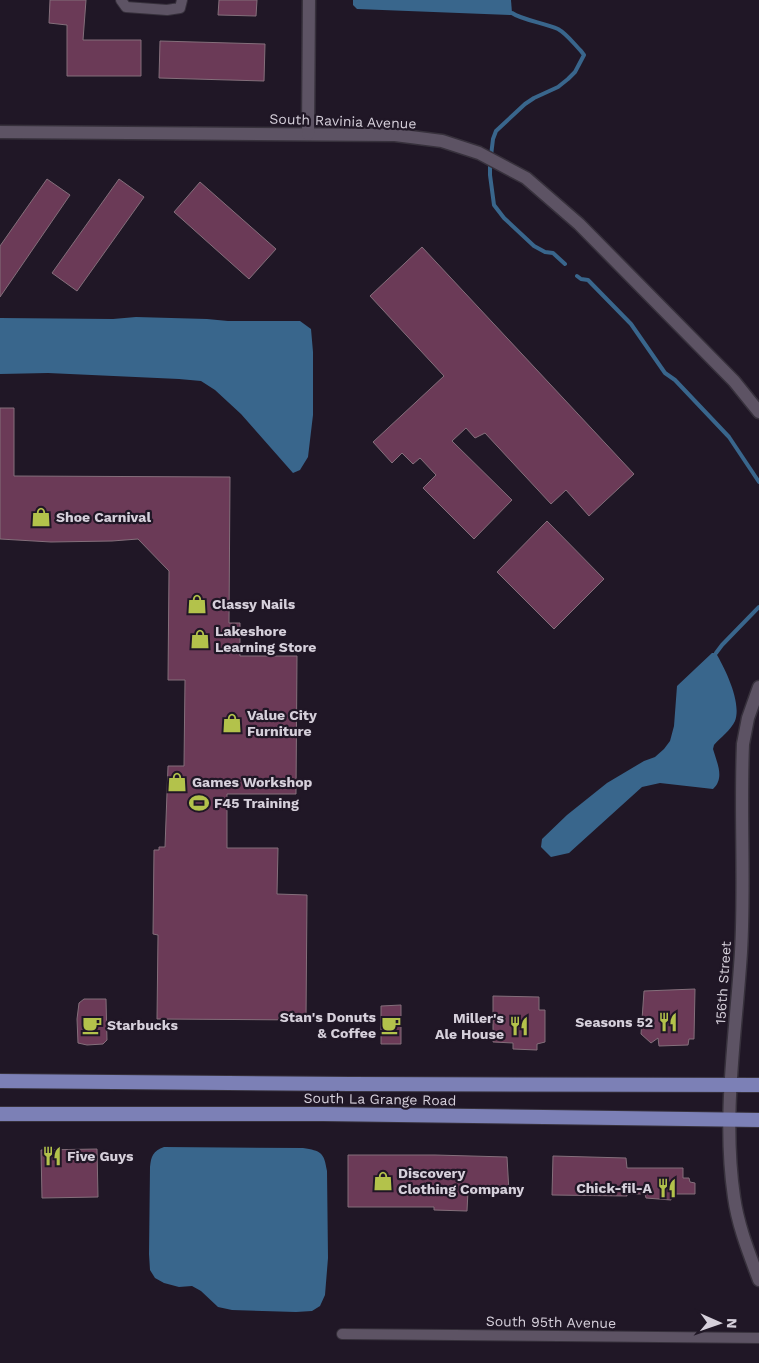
<svg xmlns="http://www.w3.org/2000/svg" width="759" height="1363" font-family="'Work Sans',sans-serif">
<rect width="100%" height="100%" fill="#201726"/>
<g fill="#39668c">
<path d="M 353,0 L 511,0 L 512,13 L 511,15 L 357,9 L 353,5 Z"/>
<path d="M 136,317 L 207,319 L 228,321 L 300,321 L 311,329 L 313,352 L 313,415 L 308,457 L 300,470 L 293,473 L 241,414 L 215,390 L 201,381 L 179,379 L 48,373 L 0,374 L 0,318 L 113,319 Z"/>
<path d="M 712,653 L 716,653 C 725,669 742,702 735,721 C 731,730 720,738 714,745 L 713,749 C 717,763 725,778 713,789 L 660,783 L 642,787 L 569,853 L 551,857 L 541,847 L 542,839 L 567,815 L 607,783 L 644,761 L 655,757 L 664,749 L 670,741 L 674,726 L 677,686 Z"/>
<path d="M 164,1147 L 303,1148 C 321,1151 324,1152 327,1171 L 328,1258 L 325,1295 L 320,1306 L 312,1311 L 296,1312 L 232,1310 L 218,1307 L 201,1291 L 192,1286 L 179,1287 L 164,1283 L 155,1278 L 150,1270 L 149,1254 L 150,1167 C 151,1156 153,1151 164,1147 Z"/>
</g>
<g fill="none" stroke-linecap="round" stroke-linejoin="round">
<g stroke="#39668c" stroke-width="4">
<path d="M 512,13 C 522,20 545,23 558,29 C 567,34 574,44 581,51 L 584,55 L 575,72 L 568,79 L 558,87 L 534,98 L 525,104 L 496,131 L 493,139 L 490,164 L 490,175 L 494,205 L 504,218 L 534,246 L 545,252 L 553,253 L 565,264"/>
<path d="M 577,276 L 581,279 L 588,280 L 631,324 L 665,373 L 675,380 L 729,437 L 759,482"/>
<path d="M 716,653 L 722,645 L 759,607"/>
</g>
</g>
<g fill="#6b3a57" stroke="#846f7b">
<path d="M 50,0 L 86,0 L 83,40 L 141,40 L 141,76 L 67,76 L 67,25 L 49,23 Z"/>
<path d="M 219,0 L 257,0 L 256,16 L 218,15 Z"/>
<path d="M 160,41 L 265,44 L 264,81 L 159,78 Z"/>
<path d="M 47,179 L 70,195 L 0,297 L 0,246 Z"/>
<path d="M 119,179 L 144,197 L 77,291 L 52,273 Z"/>
<path d="M 200,182 L 276,249 L 249,279 L 174,212 Z"/>
<path d="M 422,247 L 634,474 L 589,516 L 566,490 L 551,504 L 485,433 L 475,438 L 466,428 L 452,441 L 512,500 L 474,539 L 423,488 L 436,475 L 420,458 L 413,464 L 402,453 L 392,463 L 373,442 L 444,376 L 370,296 Z"/>
<path d="M 0,408 L 14,408 L 14,476 L 230,477 L 229,623 L 240,623 L 240,656 L 297,656 L 296,794 L 227,794 L 227,848 L 278,848 L 277,894 L 307,895 L 306,1020 L 157,1019 L 158,935 L 153,934 L 154,850 L 159,850 L 159,847 L 165,847 L 168,766 L 184,766 L 185,680 L 168,680 L 169,571 L 138,539 L 112,541 L 51,542 L 0,539 Z"/>
<path d="M 547,521 L 604,579 L 554,629 L 497,572 Z"/>
<path d="M 695,989 L 694,1039 L 689,1039 L 688,1045 L 659,1046 L 658,1038 L 651,1043 L 641,1034 L 644,991 Z"/>
<path d="M 493,996 L 539,997 L 539,1010 L 545,1010 L 545,1042 L 537,1044 L 537,1050 L 513,1049 L 513,1043 L 493,1042 Z"/>
<path d="M 84,999 L 106,999 L 107,1040 L 103,1044 L 87,1045 L 78,1043 L 77,1019 L 79,1003 Z"/>
<path d="M 401,1005 L 401,1044 L 381,1044 L 381,1006 Z"/>
<path d="M 97,1149 L 98,1197 L 42,1198 L 41,1150 Z"/>
<path d="M 348,1155 L 435,1155 L 507,1157 L 509,1192 L 468,1191 L 467,1211 L 434,1210 L 434,1207 L 348,1207 Z"/>
<path d="M 553,1156 L 626,1158 L 627,1168 L 683,1168 L 683,1178 L 689,1178 L 690,1182 L 695,1183 L 695,1194 L 671,1194 L 671,1200 L 646,1198 L 645,1194 L 627,1194 L 627,1196 L 552,1195 Z"/>
</g>
<g fill="none" stroke-linecap="round" stroke-linejoin="round">
<defs>
<g id="minor">
<path d="M 121,0 L 126,7 L 167,10 L 180,8 L 182,0"/>
<path d="M 342,1334 L 759,1338"/>
</g>
<g id="tertiary">
<path d="M 0,132 L 395,135 L 442,141 L 479,153 L 526,178 L 579,224 L 734,381 L 759,412"/>
<path d="M 308,134 L 309,0"/>
<path d="M 759,687 L 748,718 L 743,744 C 740,813 745,883 741,952 C 736,1033 722,1116 734,1197 C 738,1226 749,1253 759,1280"/>
</g>
<g id="trunk">
<path d="M 0,1081 L 350,1084 L 759,1085"/>
<path d="M 0,1114 L 323,1114 L 759,1120"/>
</g>
</defs>
<use href="#minor" stroke="#37313c" stroke-width="12"/>
<use href="#tertiary" stroke="#37313c" stroke-width="15"/>
<use href="#trunk" stroke="#37313c" stroke-width="16"/>
<use href="#minor" stroke="#5d5364" stroke-width="10"/>
<use href="#tertiary" stroke="#5d5364" stroke-width="12"/>
<use href="#trunk" stroke="#7c80b6" stroke-width="14"/>
</g>
<defs>
<symbol id="shop-bare" viewBox="-9 -9 18 18"><path d="M-5-2.5h2.3a2.7 3.5 0 0 1 5.4 0H5L5.5 6h-11ZM-1.5-2.5h3a1.5 2.3 0 0 0-3 0Z" fill="#b3c24b" stroke="#201726" stroke-width="2.5" paint-order="stroke"/></symbol>
<symbol id="stadium-bare" viewBox="-9 -9 18 18"><path d="M0-5a6.5 5 0 1 0 0 10a6.5 5 0 1 0 0-10ZM-3.5-1.8h7v3.6h-7Z" fill="#b3c24b" stroke="#201726" stroke-width="2.5" paint-order="stroke"/></symbol>
<symbol id="restaurant-bare" viewBox="-9 -9 18 18"><path d="M-5-6h1v4h1v-4h1v4h1v-4h1v5L-1.5 .5V6h-2V.5L-5-1ZM5-6V6H3V1.5H1.5Q1.5-4 5-6Z" fill="#b3c24b" stroke="#201726" stroke-width="2.5" paint-order="stroke"/></symbol>
<symbol id="cafe-bare" viewBox="-9 -9 18 18"><path d="M-5.5-4.5H6V0H3Q3 3.5 0 3.5H-2.5Q-5.5 3.5-5.5 0ZM3-3.2v2h1.7v-2ZM-6 4.5H4V6H-6Z" fill="#b3c24b" stroke="#201726" stroke-width="2.5" paint-order="stroke"/></symbol>
</defs>
<g fill-rule="evenodd">
<use href="#shop-bare" x="27" y="503" width="28" height="28"/>
<use href="#shop-bare" x="183" y="590" width="28" height="28"/>
<use href="#shop-bare" x="186" y="625" width="28" height="28"/>
<use href="#shop-bare" x="218" y="709" width="28" height="28"/>
<use href="#shop-bare" x="163" y="768" width="28" height="28"/>
<use href="#stadium-bare" x="185" y="789" width="28" height="28"/>
<use href="#restaurant-bare" x="654" y="1008" width="28" height="28"/>
<use href="#cafe-bare" x="78" y="1011" width="28" height="28"/>
<use href="#cafe-bare" x="377" y="1011" width="28" height="28"/>
<use href="#restaurant-bare" x="505" y="1012" width="28" height="28"/>
<use href="#restaurant-bare" x="38" y="1142" width="28" height="28"/>
<use href="#shop-bare" x="369" y="1167" width="28" height="28"/>
<use href="#restaurant-bare" x="653" y="1174" width="28" height="28"/>
</g>
<g text-anchor="middle" dominant-baseline="central" stroke-width="4.5" stroke-linejoin="round" paint-order="stroke">
<g font-size="14" fill="#d6d0db" stroke="#201726">
<text transform="translate(343 121) rotate(2)">South Ravinia Avenue</text>
<text transform="translate(723 983) rotate(-86)">156th Street</text>
<text transform="translate(380 1099) rotate(1)">South La Grange Road</text>
<text transform="translate(551 1322) rotate(1)">South 95th Avenue</text>
</g>
<g font-size="14" font-weight="bold" fill="#d6d0db" stroke="#201726" text-anchor="start">
<text x="56" y="517">Shoe Carnival</text>
<text x="212" y="604">Classy Nails</text>
<text x="215" y="631">Lakeshore<tspan x="215" dy="16">Learning Store</tspan></text>
<text x="247" y="715">Value City<tspan x="247" dy="16">Furniture</tspan></text>
<text x="192" y="782">Games Workshop</text>
<text x="214" y="803">F45 Training</text>
<text x="376" y="1017" text-anchor="end">Stan's Donuts<tspan x="376" dy="16">&amp; Coffee</tspan></text>
<text x="504" y="1018" text-anchor="end">Miller's<tspan x="504" dy="16">Ale House</tspan></text>
<text x="653" y="1022" text-anchor="end">Seasons 52</text>
<text x="107" y="1025">Starbucks</text>
<text x="67" y="1156">Five Guys</text>
<text x="398" y="1173">Discovery<tspan x="398" dy="16">Clothing Company</tspan></text>
<text x="652" y="1188" text-anchor="end">Chick-fil-A</text>
</g>
</g>
<g transform="translate(719 1323) rotate(92)" stroke="#201726" stroke-width="4" paint-order="stroke">
<path d="M0-4L9 19L0 12L-9 19Z" fill="#d6d0db"/>
<text y="-8" font-size="14" font-weight="bold" text-anchor="middle" fill="#d6d0db">N</text>
</g>
</svg>
